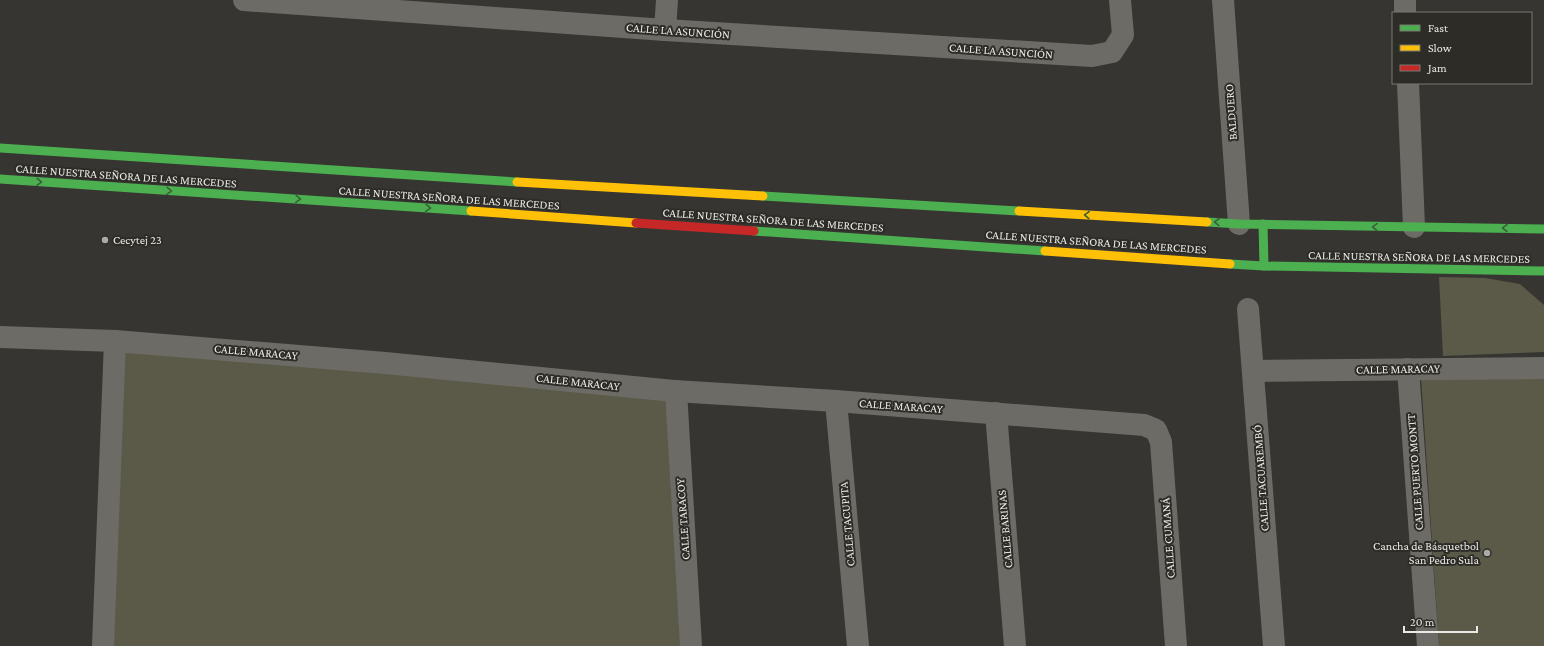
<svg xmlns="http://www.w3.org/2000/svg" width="1544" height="646" font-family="'Crimson Pro',serif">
<rect width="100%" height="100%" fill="#363532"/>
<g fill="#5b5947">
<path d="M 1439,277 L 1485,278 L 1520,284 L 1544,305 L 1544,352 L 1443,356 Z"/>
<path d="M 117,346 L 674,391 L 691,646 L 105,646 Z"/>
<path d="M 1544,376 L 1544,646 L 1439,646 L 1421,378 Z"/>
</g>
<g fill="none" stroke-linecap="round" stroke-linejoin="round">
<g stroke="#6c6b66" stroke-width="22">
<path d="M 244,0 L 665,30 L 1092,56 L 1112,52 L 1123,35 L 1120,0"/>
<path d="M 1223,0 L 1239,224"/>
<path d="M 1405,0 L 1405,13"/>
<path d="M 665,30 L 667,0"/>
<path d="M 1408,83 L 1414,227"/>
<path d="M 1248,309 L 1274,646"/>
<path d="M 0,337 L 115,341 L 385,363 L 674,391 L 836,401 L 1144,425 L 1156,430 L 1161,442 L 1176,646"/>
<path d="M 1408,369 L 1428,646"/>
<path d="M 1253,371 L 1544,368"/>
<path d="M 676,391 L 691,646"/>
<path d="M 836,401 L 858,646"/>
<path d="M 996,413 L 1015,646"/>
<path d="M 103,646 L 115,341"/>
</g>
<g stroke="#4caf50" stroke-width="9">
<path d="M 0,148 L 517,182"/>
<path d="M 0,179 L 471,211"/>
<path d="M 763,196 L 1019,211"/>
<path d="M 1207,222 L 1239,224 L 1544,229"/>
<path d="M 1263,224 L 1264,266"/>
<path d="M 754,231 L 1045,251"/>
<path d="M 1230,264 L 1264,266 L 1544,271"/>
</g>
<g stroke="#ffc107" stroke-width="9">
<path d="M 517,182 L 763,196"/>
<path d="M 471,211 L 636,223"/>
<path d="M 1019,211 L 1207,222"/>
<path d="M 1045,251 L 1230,264"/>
</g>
<path stroke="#c62828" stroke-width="9" d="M 636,223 L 754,231"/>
</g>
<defs><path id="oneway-chevron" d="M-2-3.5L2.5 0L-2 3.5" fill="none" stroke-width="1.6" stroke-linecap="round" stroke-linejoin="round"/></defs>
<g stroke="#396037">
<use href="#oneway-chevron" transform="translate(39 182) rotate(4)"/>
<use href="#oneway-chevron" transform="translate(169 191) rotate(4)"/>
<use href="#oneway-chevron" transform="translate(298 199) rotate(4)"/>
<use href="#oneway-chevron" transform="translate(428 208) rotate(4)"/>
<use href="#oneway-chevron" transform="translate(1087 215) rotate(-177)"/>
<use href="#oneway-chevron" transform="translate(1217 222) rotate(-177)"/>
<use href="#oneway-chevron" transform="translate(1375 227) rotate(-179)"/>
<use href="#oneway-chevron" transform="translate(1505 228) rotate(-179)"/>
</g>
<g fill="#aaaaa6" stroke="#2d2c27" stroke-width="1.5">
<circle cx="105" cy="240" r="4"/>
<circle cx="1487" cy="553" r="4"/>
</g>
<g text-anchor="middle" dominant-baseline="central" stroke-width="4" stroke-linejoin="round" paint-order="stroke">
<g font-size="12" fill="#e9e9e5" stroke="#2d2c27">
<text transform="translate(678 31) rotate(4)">CALLE LA ASUNCIÓN</text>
<text transform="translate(1001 51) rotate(4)">CALLE LA ASUNCIÓN</text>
<text transform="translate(1231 112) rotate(-94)">BALDUERO</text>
<text transform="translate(126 176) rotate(4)">CALLE NUESTRA SEÑORA DE LAS MERCEDES</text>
<text transform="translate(449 198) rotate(4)">CALLE NUESTRA SEÑORA DE LAS MERCEDES</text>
<text transform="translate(773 220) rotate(4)">CALLE NUESTRA SEÑORA DE LAS MERCEDES</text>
<text transform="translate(1096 242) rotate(4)">CALLE NUESTRA SEÑORA DE LAS MERCEDES</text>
<text transform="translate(1419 257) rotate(1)">CALLE NUESTRA SEÑORA DE LAS MERCEDES</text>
<text transform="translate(256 352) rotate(5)">CALLE MARACAY</text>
<text transform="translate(1398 369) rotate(-1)">CALLE MARACAY</text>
<text transform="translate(578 382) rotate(6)">CALLE MARACAY</text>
<text transform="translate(901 406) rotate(4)">CALLE MARACAY</text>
<text transform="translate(1415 472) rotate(-94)">CALLE PUERTO MONTT</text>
<text transform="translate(1261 478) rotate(-94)">CALLE TACUAREMBÓ</text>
<text transform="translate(683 519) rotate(-94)">CALLE TARACOY</text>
<text transform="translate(847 524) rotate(-95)">CALLE TACUPITA</text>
<text transform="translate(1005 529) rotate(-95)">CALLE BARINAS</text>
<text transform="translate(1168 538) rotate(-94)">CALLE CUMANÁ</text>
</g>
<g font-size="12" fill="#e9e9e5" stroke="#2d2c27" text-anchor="start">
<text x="113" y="240">Cecytej 23</text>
<text x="1479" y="546" text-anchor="end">Cancha de Básquetbol<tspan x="1479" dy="14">San Pedro Sula</tspan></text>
</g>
</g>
<rect x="1392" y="12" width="140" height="72" fill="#2d2c27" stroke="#787873"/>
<rect x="1400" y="25" width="20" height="6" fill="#4caf50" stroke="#787873"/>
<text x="1428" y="32" font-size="12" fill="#e9e9e5">Fast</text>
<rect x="1400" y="45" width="20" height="6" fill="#ffc107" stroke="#787873"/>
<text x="1428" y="52" font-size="12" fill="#e9e9e5">Slow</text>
<rect x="1400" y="65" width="20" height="6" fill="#c62828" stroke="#787873"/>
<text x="1428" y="72" font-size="12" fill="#e9e9e5">Jam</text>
<path d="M1404 626v6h73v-6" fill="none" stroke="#e9e9e5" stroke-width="2"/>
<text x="1410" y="626" font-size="12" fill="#e9e9e5" stroke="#2d2c27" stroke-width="3" paint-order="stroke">20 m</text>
</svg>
